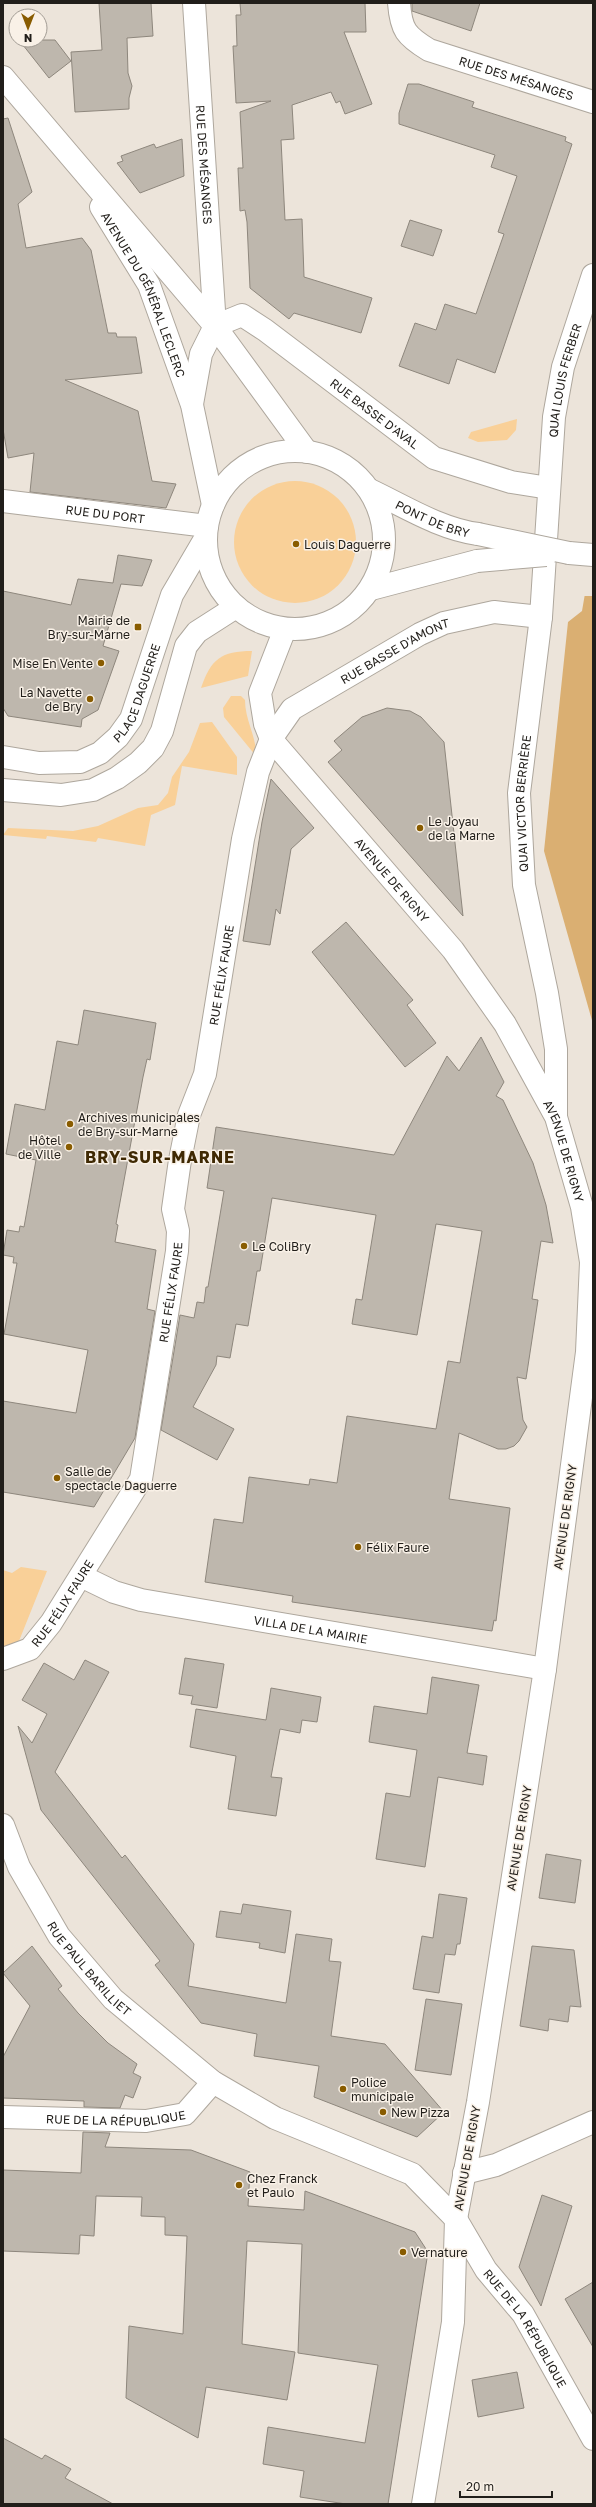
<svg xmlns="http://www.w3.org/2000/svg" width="596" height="2507" font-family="'Golos Text',sans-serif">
<rect width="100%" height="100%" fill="#ece4da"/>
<g fill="#f9d098">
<path d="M 517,419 L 516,430 L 507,440 L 478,442 L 468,438 L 471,432 Z"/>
<circle cx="295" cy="542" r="61"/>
<path d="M 252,651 L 248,676 L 201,688 C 211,659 221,651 252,651 Z"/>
<path d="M 231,696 L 241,696 L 245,700 C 245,721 257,737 256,756 L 224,717 L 223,708 Z"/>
<path d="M 212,722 L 237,757 L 237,775 L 182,766 L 175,805 L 151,815 L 145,846 L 98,838 L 96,842 L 47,836 L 46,839 L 3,835 L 8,828 L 73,831 L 98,826 L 138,808 L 158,805 L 168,793 L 172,777 L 189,752 L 200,723 Z"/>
<path d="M 21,1567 L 47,1571 L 9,1666 L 3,1665 L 3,1570 L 12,1573 Z"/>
</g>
<path fill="#daaf72" d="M 593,547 L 593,1024 L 544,851 L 568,622 L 582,611 Z"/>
<path fill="#ece4da" d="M 593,545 L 593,596 L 582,596 L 591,547 Z"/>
<g fill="#beb7ad" stroke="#8e877d">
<path d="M 99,3 L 151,3 L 153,36 L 127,38 L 128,73 L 132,86 L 129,98 L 129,109 L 75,112 L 71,52 L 102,50 Z"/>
<path d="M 240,3 L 365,3 L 366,32 L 344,32 L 372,104 L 345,114 L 340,101 L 336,103 L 331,92 L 292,105 L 294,139 L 281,140 L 285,220 L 302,219 L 304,277 L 372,298 L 361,333 L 294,313 L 289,319 L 250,288 L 247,222 L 245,210 L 240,211 L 238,168 L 243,168 L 240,112 L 271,101 L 236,103 L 233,46 L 237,46 L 236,15 L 241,15 Z"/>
<path d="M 412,3 L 480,3 L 471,31 L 412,11 Z"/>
<path d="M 19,40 L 55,40 L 71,61 L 49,78 Z"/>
<path d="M 408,84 L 419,84 L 474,102 L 472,107 L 566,137 L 565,141 L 572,144 L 495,373 L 457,359 L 449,384 L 399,366 L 415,323 L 436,330 L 445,304 L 476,314 L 504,234 L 498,232 L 517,176 L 491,167 L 495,155 L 399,124 L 399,113 Z"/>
<path d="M 8,118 L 32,192 L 18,204 L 26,248 L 82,238 L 91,250 L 108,333 L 116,333 L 117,337 L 136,337 L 142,373 L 65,380 L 138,411 L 152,481 L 176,484 L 166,508 L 30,492 L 34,453 L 8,458 L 3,429 L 3,119 Z"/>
<path d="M 182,139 L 184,176 L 140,193 L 117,163 L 123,161 L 121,156 L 154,144 L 156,148 Z"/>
<path d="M 410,220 L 442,230 L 433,256 L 401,246 Z"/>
<path d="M 118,555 L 152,560 L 142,586 L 121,584 L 103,646 L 119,651 L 98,710 L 82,719 L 81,727 L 8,716 L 3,708 L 3,591 L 71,605 L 78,579 L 113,583 Z"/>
<path d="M 387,708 L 410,711 L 421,717 L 444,742 L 463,916 L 328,762 L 342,750 L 334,741 L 362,717 Z"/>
<path d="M 271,779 L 314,828 L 291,849 L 280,914 L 276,909 L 270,945 L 243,941 L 262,822 Z"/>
<path d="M 346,922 L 413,1000 L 407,1005 L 436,1043 L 405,1067 L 312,952 Z"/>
<path d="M 84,1010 L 156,1023 L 150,1060 L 147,1059 L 143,1077 L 116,1224 L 118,1225 L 115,1242 L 156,1250 L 147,1309 L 155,1311 L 135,1438 L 94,1507 L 3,1492 L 3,1401 L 76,1413 L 88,1350 L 4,1334 L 17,1263 L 13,1263 L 14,1257 L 3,1255 L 7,1230 L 19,1232 L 20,1226 L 24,1227 L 36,1160 L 6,1154 L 15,1104 L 45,1110 L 57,1041 L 78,1045 Z"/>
<path d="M 481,1037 L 504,1082 L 496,1096 L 503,1100 L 533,1163 L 546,1205 L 553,1243 L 541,1241 L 532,1299 L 538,1300 L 526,1379 L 517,1377 L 523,1420 L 527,1427 L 519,1441 L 514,1446 L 506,1449 L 498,1449 L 459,1433 L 449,1499 L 510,1508 L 496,1621 L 494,1620 L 492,1631 L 292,1602 L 293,1596 L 205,1582 L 214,1519 L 243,1523 L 249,1477 L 309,1485 L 310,1479 L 337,1483 L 347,1416 L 436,1429 L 448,1361 L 460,1363 L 482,1231 L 436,1224 L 417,1335 L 352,1324 L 356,1299 L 362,1300 L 376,1215 L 272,1198 L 260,1271 L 257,1271 L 248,1326 L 236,1324 L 230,1358 L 217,1356 L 216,1365 L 193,1407 L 234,1429 L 217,1460 L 161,1430 L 180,1315 L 194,1318 L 197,1302 L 204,1303 L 206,1287 L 208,1287 L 224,1191 L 207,1188 L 216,1127 L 394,1155 L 447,1056 L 459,1071 Z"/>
<path d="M 185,1658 L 224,1664 L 217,1708 L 191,1704 L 193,1696 L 179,1694 Z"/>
<path d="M 85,1660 L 109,1672 L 55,1772 L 122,1858 L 125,1855 L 194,1944 L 188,1986 L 286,2003 L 296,1934 L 332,1939 L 329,1961 L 341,1962 L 331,2036 L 385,2044 L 444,2112 L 417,2137 L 314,2097 L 319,2066 L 254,2056 L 257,2034 L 201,2023 L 155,1965 L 160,1961 L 41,1810 L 18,1726 L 32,1743 L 47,1714 L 22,1700 L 44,1663 L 74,1680 Z"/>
<path d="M 432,1677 L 479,1685 L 467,1753 L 487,1756 L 483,1785 L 438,1777 L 425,1867 L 376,1859 L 386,1793 L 410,1797 L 417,1750 L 369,1742 L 374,1706 L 427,1714 Z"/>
<path d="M 271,1688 L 321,1697 L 317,1722 L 302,1720 L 300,1733 L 280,1729 L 271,1777 L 282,1778 L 276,1816 L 228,1809 L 236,1756 L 190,1747 L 196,1709 L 266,1720 Z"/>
<path d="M 546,1854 L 581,1860 L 575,1903 L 539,1898 Z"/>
<path d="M 439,1894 L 467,1898 L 460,1944 L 457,1944 L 455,1955 L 445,1954 L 439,1993 L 413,1989 L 422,1936 L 433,1938 Z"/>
<path d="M 243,1904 L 291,1911 L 285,1953 L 259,1948 L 260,1943 L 216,1937 L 220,1911 L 241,1914 Z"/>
<path d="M 32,1946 L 62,1986 L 58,1989 L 78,2013 L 108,2043 L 137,2064 L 133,2073 L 141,2077 L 133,2098 L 125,2095 L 120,2108 L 84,2107 L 84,2101 L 3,2098 L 3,2057 L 30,2006 L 3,1973 Z"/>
<path d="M 532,1946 L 574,1950 L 581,2007 L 570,2006 L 568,2022 L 549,2019 L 548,2031 L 520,2026 Z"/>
<path d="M 426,1999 L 462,2004 L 451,2075 L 415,2070 Z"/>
<path d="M 83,2132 L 110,2133 L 105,2147 L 191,2150 L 250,2172 L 248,2206 L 304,2210 L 305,2191 L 415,2232 L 428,2252 L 388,2504 L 346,2504 L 300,2497 L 304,2471 L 263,2464 L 268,2427 L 365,2443 L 378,2365 L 298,2353 L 302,2244 L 247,2241 L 242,2344 L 295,2352 L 287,2400 L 206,2387 L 198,2438 L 126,2398 L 129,2326 L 183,2334 L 187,2236 L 165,2235 L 165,2217 L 141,2216 L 142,2197 L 96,2196 L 94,2236 L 80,2235 L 79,2254 L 3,2251 L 3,2170 L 81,2173 Z"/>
<path d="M 542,2195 L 572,2206 L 541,2306 L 519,2267 Z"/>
<path d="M 593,2282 L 593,2347 L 565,2299 Z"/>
<path d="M 517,2372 L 524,2408 L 478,2417 L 472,2380 Z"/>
<path d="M 3,2438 L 42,2459 L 45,2455 L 71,2469 L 65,2478 L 113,2504 L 3,2504 Z"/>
</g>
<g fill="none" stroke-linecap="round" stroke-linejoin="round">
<defs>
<g id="street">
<path id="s1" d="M 194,3 L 215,326 L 242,315 L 265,330 L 434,458 L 511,482 L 549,488"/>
<path id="s2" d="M 399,3 C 401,30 406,36 429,50 L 593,102"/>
<path id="s3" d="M 3,501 L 207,526"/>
<path id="s4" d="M 285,629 L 260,693 L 265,724 L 271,739 L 453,950 L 505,1024 L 556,1117 L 582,1207 L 591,1262 L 587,1352 L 545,1669 L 478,2102 L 456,2219 L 453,2322 L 423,2504"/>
<path id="s5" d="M 556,1116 L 556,1049 L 547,993 L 524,885 L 519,793 L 541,617 L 554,417 L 563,367 L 593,275"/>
<path id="s6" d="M 81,1576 L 114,1592 L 141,1600 L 545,1669"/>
<path id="s7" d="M 3,1659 L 30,1649 L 51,1623 L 141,1479 L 177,1251 L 178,1231 L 173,1209 L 180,1160 L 189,1115 L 205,1074 L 243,839 L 258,772 L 271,739 L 292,709 L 420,634 L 444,623 L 494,612 L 541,617"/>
<path id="s8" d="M 3,1825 L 19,1867 L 59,1936 L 113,1999 L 213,2082 L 275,2118 L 412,2174 L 456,2219 L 486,2270 L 523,2314 L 593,2439"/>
<path id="s9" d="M 3,2117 L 146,2121 L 185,2114 L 213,2082"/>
<path d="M 464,2173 L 496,2165 L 593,2122"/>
</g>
<g id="secondary">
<path d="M 3,77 L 215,326 L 307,452"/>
<path id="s10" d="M 101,207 L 149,285 L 192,405 L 213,505"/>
<path d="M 192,404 L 201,354 L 215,326"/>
<circle cx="295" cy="540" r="89"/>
<path id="s11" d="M 370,490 C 404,506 440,529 478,534"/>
<path d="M 569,553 L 593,555"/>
<path d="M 371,589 L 477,561"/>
<path id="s12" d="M 3,757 L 39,763 L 80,762 L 100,753 L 118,737 L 131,719 L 172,595 L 206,537"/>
<path d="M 3,790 L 61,795 L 93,790 L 117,778 L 138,763 L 153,748 L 162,731 L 186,646 L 197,632 L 236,607"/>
</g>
</defs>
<use href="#street" stroke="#aea79d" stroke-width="24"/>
<use href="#secondary" stroke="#aea79d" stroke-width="24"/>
<use href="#street" stroke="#fff" stroke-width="22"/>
<use href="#secondary" stroke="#fff" stroke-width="22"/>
<defs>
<g id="secondary-bridge">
<path d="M 478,534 L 569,553"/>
<path d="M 477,561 L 546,555"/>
</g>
</defs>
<use href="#secondary-bridge" stroke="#aea79d" stroke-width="24" stroke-linecap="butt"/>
<use href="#secondary-bridge" stroke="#fff" stroke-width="22"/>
</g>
<g fill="#895c00" stroke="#f9f1e7" stroke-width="1.5">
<circle cx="296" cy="544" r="4"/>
<rect x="134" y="623" width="8" height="8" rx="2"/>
<circle cx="101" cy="663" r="4"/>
<circle cx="90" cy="699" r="4"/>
<circle cx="420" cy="828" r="4"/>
<circle cx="70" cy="1124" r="4"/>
<circle cx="69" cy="1147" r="4"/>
<circle cx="244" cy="1246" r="4"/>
<circle cx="57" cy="1478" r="4"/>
<circle cx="358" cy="1547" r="4"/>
<circle cx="343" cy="2089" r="4"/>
<circle cx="383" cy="2112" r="4"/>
<circle cx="239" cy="2185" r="4"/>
<circle cx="403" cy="2252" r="4"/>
</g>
<g text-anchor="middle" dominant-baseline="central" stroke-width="3" stroke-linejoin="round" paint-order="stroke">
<g font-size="12" fill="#211e1a" stroke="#f9f1e7">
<text stroke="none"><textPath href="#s2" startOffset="151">RUE DES MÉSANGES</textPath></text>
<text stroke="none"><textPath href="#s1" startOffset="162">RUE DES MÉSANGES</textPath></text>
<text stroke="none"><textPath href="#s10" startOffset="98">AVENUE DU GÉNÉRAL LECLERC</textPath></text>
<text stroke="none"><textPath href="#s5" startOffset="742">QUAI LOUIS FERBER</textPath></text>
<text stroke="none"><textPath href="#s1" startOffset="518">RUE BASSE D'AVAL</textPath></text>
<text stroke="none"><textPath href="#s3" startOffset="103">RUE DU PORT</textPath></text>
<text stroke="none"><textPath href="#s11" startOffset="69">PONT DE BRY</textPath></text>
<text stroke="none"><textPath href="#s7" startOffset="1142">RUE BASSE D'AMONT</textPath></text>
<text stroke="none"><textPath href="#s12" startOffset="172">PLACE DAGUERRE</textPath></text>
<text stroke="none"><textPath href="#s5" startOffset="316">QUAI VICTOR BERRIÈRE</textPath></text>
<text stroke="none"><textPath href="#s4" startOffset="302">AVENUE DE RIGNY</textPath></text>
<text stroke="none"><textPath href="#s7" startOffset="745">RUE FÉLIX FAURE</textPath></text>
<text stroke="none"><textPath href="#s4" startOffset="626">AVENUE DE RIGNY</textPath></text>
<text stroke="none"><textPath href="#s7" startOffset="421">RUE FÉLIX FAURE</textPath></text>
<text transform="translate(565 1517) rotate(-82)">AVENUE DE RIGNY</text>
<text stroke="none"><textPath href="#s7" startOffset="85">RUE FÉLIX FAURE</textPath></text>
<text stroke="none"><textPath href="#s6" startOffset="237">VILLA DE LA MAIRIE</textPath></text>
<text transform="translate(519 1838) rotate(-81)">AVENUE DE RIGNY</text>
<text stroke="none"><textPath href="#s8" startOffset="169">RUE PAUL BARILLIET</textPath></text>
<text stroke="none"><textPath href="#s9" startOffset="113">RUE DE LA RÉPUBLIQUE</textPath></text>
<text transform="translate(467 2158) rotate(-80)">AVENUE DE RIGNY</text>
<text stroke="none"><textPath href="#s8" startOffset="750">RUE DE LA RÉPUBLIQUE</textPath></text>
</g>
<g font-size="12" fill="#211e1a" stroke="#f9f1e7" text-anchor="start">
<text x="304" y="544">Louis Daguerre</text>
<text x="130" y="620" text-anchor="end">Mairie de<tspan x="130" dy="14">Bry-sur-Marne</tspan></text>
<text x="93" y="663" text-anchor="end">Mise En Vente</text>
<text x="82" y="692" text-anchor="end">La Navette<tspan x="82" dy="14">de Bry</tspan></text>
<text x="428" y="821">Le Joyau<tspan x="428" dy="14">de la Marne</tspan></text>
<text x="78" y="1117">Archives municipales<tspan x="78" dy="14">de Bry-sur-Marne</tspan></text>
<text x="61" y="1140" text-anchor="end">Hôtel<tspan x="61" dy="14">de Ville</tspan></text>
<text x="252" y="1246">Le ColiBry</text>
<text x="65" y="1471">Salle de<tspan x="65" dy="14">spectacle Daguerre</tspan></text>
<text x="366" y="1547">Félix Faure</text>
<text x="351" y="2082">Police<tspan x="351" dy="14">municipale</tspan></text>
<text x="391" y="2112">New Pizza</text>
<text x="247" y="2178">Chez Franck<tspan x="247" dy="14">et Paulo</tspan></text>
<text x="411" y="2252">Vernature</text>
</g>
<g font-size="16" font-weight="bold" letter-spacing="1" fill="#3f2903" stroke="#f9f1e7">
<text x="160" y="1157">BRY-SUR-MARNE</text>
</g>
</g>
<rect width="596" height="2507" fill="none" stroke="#211e1a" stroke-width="8"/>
<g transform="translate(28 28) rotate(180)"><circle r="19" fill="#f9f1e7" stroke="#a39d95"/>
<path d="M0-3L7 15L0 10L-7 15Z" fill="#895c00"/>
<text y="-6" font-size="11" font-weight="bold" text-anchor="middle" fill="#211e1a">N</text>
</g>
<path d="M460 2491v6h92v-6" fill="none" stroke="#211e1a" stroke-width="2"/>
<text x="466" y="2491" font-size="12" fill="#211e1a" stroke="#f9f1e7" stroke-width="3" paint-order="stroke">20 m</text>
</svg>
